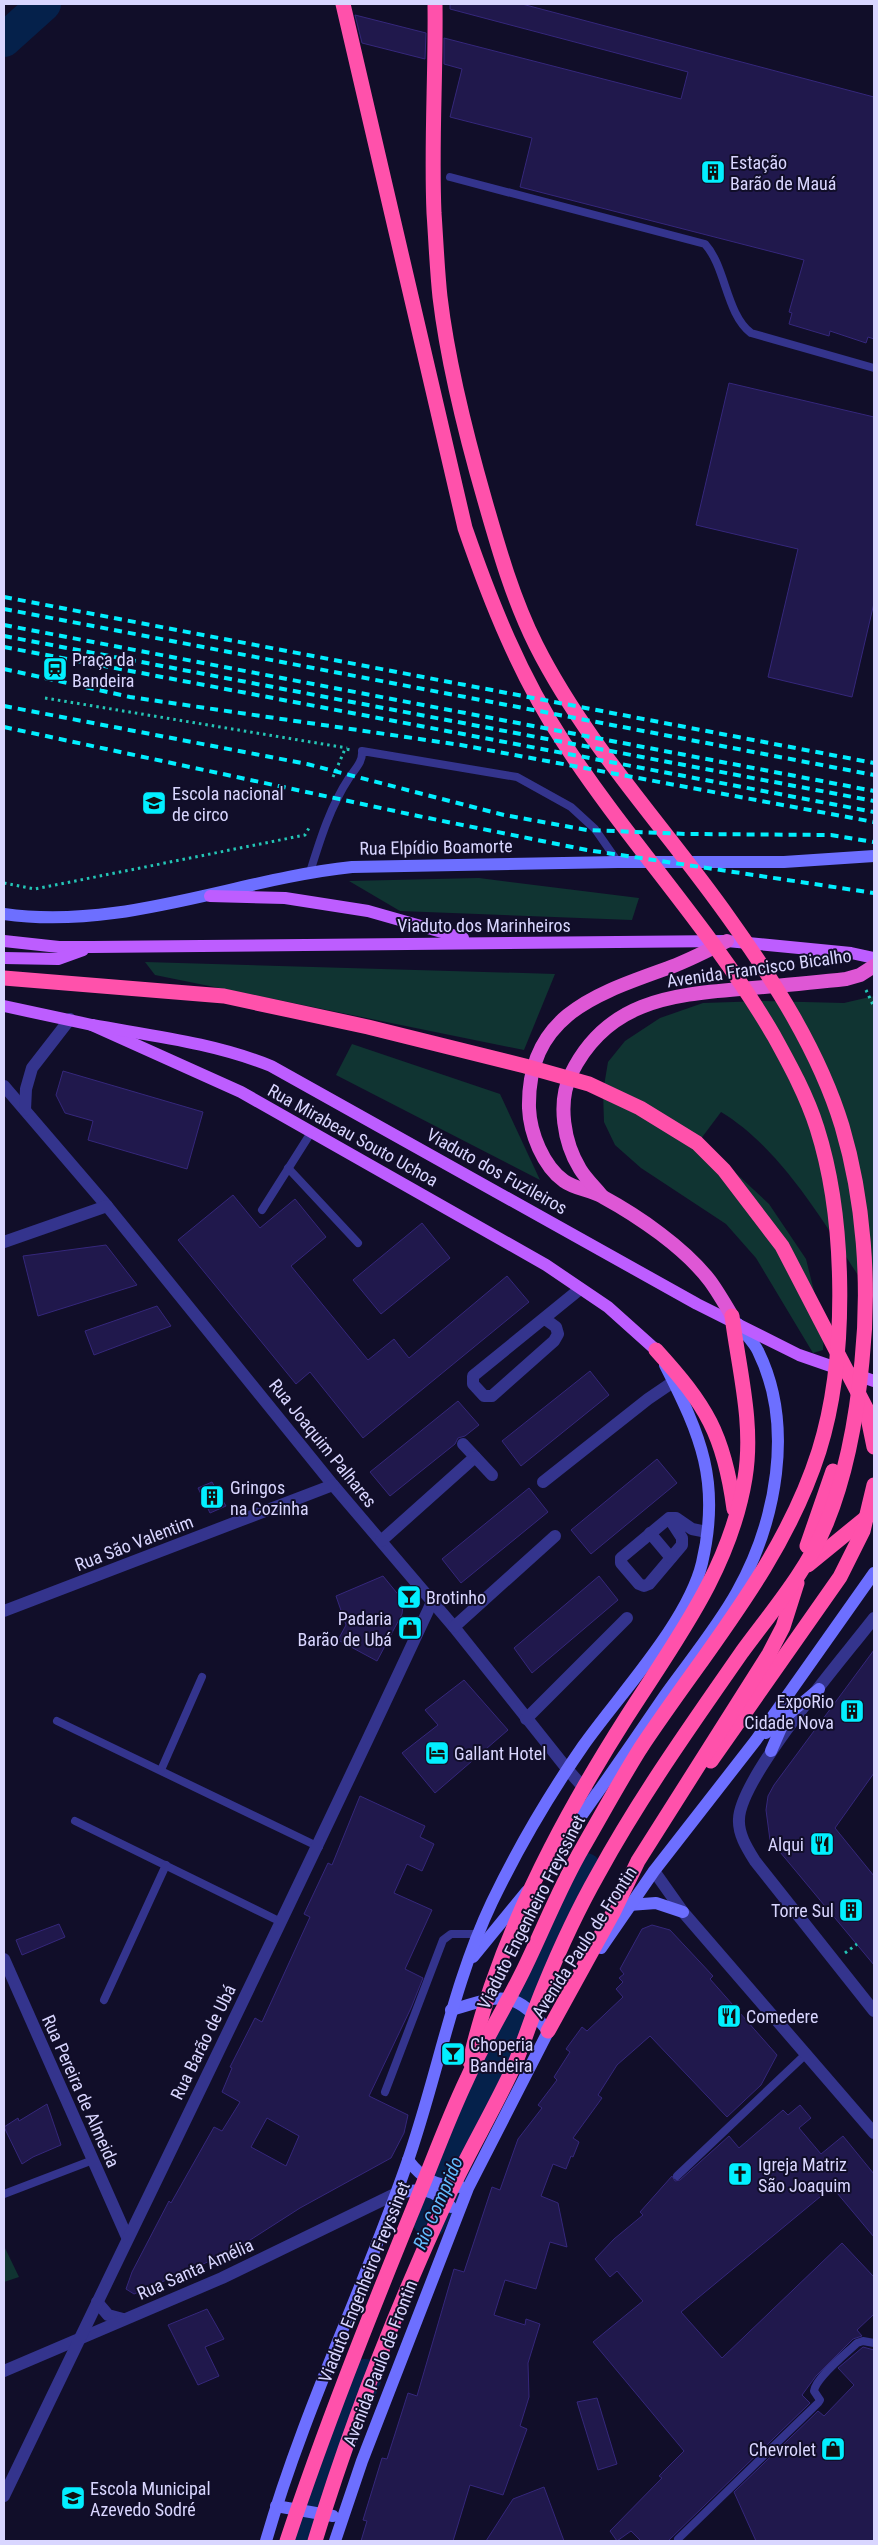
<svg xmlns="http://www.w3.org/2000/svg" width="878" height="2545" font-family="'Roboto Condensed',sans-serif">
<rect width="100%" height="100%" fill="#110e29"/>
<g fill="#103432">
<path d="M 479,878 L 639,898 L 632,920 L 400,911 L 349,881 Z"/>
<path d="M 145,962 L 555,974 L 524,1050 L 155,975 Z"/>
<path d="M 874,996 L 874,1300 C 833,1238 786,1151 721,1112 L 700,1140 L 769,1204 L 806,1259 L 824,1331 L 823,1350 L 813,1353 L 756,1258 L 726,1224 L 641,1168 L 615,1145 L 604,1122 L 603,1092 L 608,1062 L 625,1041 L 660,1018 L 703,1003 L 764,1001 L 844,1003 Z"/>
<path d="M 352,1044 L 500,1094 L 540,1180 L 336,1075 Z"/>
<path d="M 4,2246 L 19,2277 L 4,2282 Z"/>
</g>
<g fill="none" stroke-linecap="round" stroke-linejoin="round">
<g stroke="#05214b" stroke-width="34">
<path d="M 4,40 L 44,4"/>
<path d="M 430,2221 L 540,1958 L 585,1870"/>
<path d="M 301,2541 L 312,2506 L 365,2376"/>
</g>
</g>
<g fill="#20184c" stroke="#35277b" fill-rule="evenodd">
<path d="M 450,4 L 522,4 L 874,97 L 874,339 L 868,337 L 866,343 L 830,331 L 829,336 L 789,324 L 792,313 L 789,312 L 804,260 L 520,187 L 532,138 L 450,117 L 462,69 L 444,64 L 444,38 L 681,99 L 688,72 L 450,9 Z"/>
<path d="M 355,15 L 426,33 L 425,59 L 362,43 Z"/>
<path d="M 729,383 L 874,417 L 874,603 L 852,697 L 768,677 L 798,549 L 696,525 Z"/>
<path d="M 63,1071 L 203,1112 L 187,1169 L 88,1140 L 93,1121 L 65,1113 L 56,1095 Z"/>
<path d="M 233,1195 L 260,1228 L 295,1199 L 326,1237 L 291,1266 L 368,1360 L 394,1339 L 409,1358 L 507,1276 L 529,1302 L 363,1438 L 310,1372 L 296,1384 L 178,1240 Z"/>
<path d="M 422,1223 L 450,1258 L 381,1314 L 353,1280 Z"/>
<path d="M 106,1245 L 137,1285 L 38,1316 L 23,1256 Z"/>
<path d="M 157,1306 L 171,1326 L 94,1355 L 85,1331 Z"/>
<path d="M 590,1371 L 609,1395 L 521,1466 L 502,1441 Z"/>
<path d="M 458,1401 L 479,1425 L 465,1436 L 458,1438 L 455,1444 L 390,1496 L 370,1472 Z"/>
<path d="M 657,1459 L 677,1483 L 591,1554 L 571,1530 Z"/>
<path d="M 212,1482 L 226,1506 L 210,1513 L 198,1488 Z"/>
<path d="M 529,1488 L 548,1512 L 461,1583 L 442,1559 Z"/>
<path d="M 383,1576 L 401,1598 L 403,1606 L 402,1614 L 377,1661 L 338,1640 L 346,1625 L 336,1596 Z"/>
<path d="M 599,1576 L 618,1600 L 532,1673 L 514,1648 Z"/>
<path d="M 874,1650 L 874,1773 L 835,1828 L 874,1876 L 874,1965 L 770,1840 L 766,1810 L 768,1796 L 774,1785 Z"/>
<path d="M 464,1680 L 508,1730 L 435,1793 L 402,1753 L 438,1725 L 425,1710 Z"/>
<path d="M 360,1796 L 425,1826 L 420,1837 L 434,1844 L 422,1871 L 407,1864 L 394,1893 L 432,1910 L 405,1969 L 423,1978 L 411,2008 L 369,2096 L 408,2115 L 404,2133 L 391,2158 L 300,2208 L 233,2251 L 134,2294 L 126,2289 L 132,2272 L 169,2201 L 171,2203 L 214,2127 L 222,2131 L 240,2102 L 222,2092 L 232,2068 L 230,2067 L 255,2018 L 262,2022 L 310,1917 L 304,1914 L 328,1863 L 332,1865 ZM 267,2118 L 299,2136 L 286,2166 L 251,2147 Z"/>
<path d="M 59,1924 L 65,1937 L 22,1955 L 16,1940 Z"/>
<path d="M 652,1925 L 670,1930 L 713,1976 L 710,1979 L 777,2055 L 761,2085 L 727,2117 L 650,2036 L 617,2065 L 598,2095 L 602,2098 L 573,2138 L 579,2142 L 573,2157 L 571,2156 L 566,2169 L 553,2164 L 541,2196 L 558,2203 L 567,2247 L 550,2242 L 536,2289 L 505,2280 L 494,2315 L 525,2325 L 526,2319 L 540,2324 L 528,2363 L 529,2397 L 520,2426 L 527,2429 L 503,2495 L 470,2485 L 453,2541 L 361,2541 L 367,2521 L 363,2520 L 382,2458 L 387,2459 L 408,2393 L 417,2396 L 454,2269 L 464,2272 L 492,2187 L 500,2190 L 518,2139 L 542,2108 L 538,2105 L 557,2080 L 554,2077 L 570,2052 L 566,2049 L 582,2027 L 587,2031 L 623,1997 L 616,1989 L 623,1982 L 619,1978 L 624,1974 L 620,1969 L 642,1929 Z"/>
<path d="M 47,2104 L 61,2145 L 33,2157 L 22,2164 L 4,2127 L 18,2118 L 19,2121 Z"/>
<path d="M 800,2105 L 811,2118 L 799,2128 L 821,2154 L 843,2136 L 874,2174 L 874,2237 L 832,2187 L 681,2312 L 722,2358 L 842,2243 L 874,2277 L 874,2314 L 857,2330 L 862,2336 L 853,2339 L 816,2376 L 802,2395 L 810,2403 L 668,2541 L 641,2541 L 631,2531 L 617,2541 L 610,2531 L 662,2478 L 659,2476 L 684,2451 L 593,2342 L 643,2301 L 617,2271 L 610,2277 L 595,2259 L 614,2239 L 643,2215 L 640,2212 L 672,2176 L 675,2181 L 680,2180 L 729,2136 L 739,2148 L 783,2110 L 788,2115 Z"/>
<path d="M 207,2309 L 224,2339 L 205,2347 L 219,2376 L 198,2385 L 168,2325 Z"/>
<path d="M 863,2347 L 874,2350 L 874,2541 L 756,2541 L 734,2492 L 818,2411 L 824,2416 L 854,2385 L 838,2368 Z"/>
<path d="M 597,2398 L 617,2464 L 598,2470 L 577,2402 Z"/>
<path d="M 544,2487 L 564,2541 L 486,2541 L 513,2499 Z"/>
</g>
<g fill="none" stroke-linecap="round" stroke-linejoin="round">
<g stroke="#24c5b6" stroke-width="3" stroke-dasharray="2.5 4" stroke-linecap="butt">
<path d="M 45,698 L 347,748"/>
<path d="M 333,777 L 345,749 L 351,750"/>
<path d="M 4,883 L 35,889 L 305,835 L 309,828"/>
<path d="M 866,990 L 874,1007"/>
<path d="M 845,1953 L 857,1944"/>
</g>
<g stroke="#34348d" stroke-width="8">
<path d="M 450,177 L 705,244 C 726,267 726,314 751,333 L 874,368"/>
<path d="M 310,872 C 320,840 330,807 349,778 C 355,769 363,762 362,751 L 517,777 L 571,807 L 595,829 L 618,862"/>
<path d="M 288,1168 L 358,1243"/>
<path d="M 262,1210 L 312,1131"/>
<path d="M 57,1721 L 319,1847"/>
<path d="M 161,1770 L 202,1677"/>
<path d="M 75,1821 L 281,1922"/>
<path d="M 104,2000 L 166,1865"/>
<path d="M 385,2092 L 443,1940 L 451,1934 L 479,1934"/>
<path d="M 677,2176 L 806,2054"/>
<path d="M 4,2194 L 93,2160"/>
<path d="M 678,2539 L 818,2403 L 820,2400 L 814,2391 C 816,2377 847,2353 857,2343 L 863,2341 L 874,2343"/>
</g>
<g stroke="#34348d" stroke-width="12">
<path d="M 4,1086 L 107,1206 L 333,1485 L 454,1627 L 568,1770 L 590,1795"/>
<path d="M 25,1110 L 26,1089 L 32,1068 L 70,1019"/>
<path d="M 4,1242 L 107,1206"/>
<path d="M 545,1319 L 556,1327 L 558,1334 L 554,1341 L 492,1396 L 484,1396 L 473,1384 L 473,1376 L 580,1289"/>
<path d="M 463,1444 L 492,1475"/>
<path d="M 543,1482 L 648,1399 L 673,1382"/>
<path d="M 669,1518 L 682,1538 L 682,1545 L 649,1584 L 644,1586 L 639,1584 L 621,1563 L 621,1558 L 669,1518 L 676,1518 L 692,1529 L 707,1532"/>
<path d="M 650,1533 L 671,1558"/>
<path d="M 381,1541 L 475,1457"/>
<path d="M 4,1611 L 333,1485"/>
<path d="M 454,1627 L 555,1536"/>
<path d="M 526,1719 L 627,1618"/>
<path d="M 4,1959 L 127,2237"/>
<path d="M 97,2302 L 108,2315 L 123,2319"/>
<path d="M 4,2371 L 222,2278 L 397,2193"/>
<path d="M 4,2496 C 147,2198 293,1902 432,1602"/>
</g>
<g stroke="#34348d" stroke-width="12">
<path d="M 874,1618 C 845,1656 740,1777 739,1819 C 738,1834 747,1848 755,1861 L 874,2011"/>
<path d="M 654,1871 L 683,1912 L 874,2133"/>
</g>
<g stroke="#6d6fff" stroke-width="12">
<path d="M 4,914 C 122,931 237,879 352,867 L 618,862 L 784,862 L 874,856"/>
<path d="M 766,1733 L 819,1689"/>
<path d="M 771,1751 L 784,1721"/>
<path d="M 552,1857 C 590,1804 627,1751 663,1698 C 687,1664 717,1628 737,1592 C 776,1522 795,1426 758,1351 C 754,1342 744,1333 738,1324"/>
<path d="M 629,1905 L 656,1903 L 683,1912"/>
<path d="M 601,1948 L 654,1871 L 756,1740 L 874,1573"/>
<path d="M 473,1957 L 527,1891"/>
<path d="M 451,2010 C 499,1996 514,1987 548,2031"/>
<path d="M 408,2160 C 423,2180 436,2186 461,2187"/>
<path d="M 397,2193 C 423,2189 431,2187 451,2207"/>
<path d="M 276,2506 L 333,2516"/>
<path d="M 266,2541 C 303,2413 362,2292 406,2166 C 437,2079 452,1986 492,1902 C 518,1848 549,1795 583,1746 C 619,1695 688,1622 702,1563 C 721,1482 701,1436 665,1365"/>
<path d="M 335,2541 L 362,2461 L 468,2188 L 552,2024"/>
</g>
<g stroke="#bd5dff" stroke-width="12">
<path d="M 210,896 L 285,898 L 368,911 L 463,938"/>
<path d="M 4,941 L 59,947 L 92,947 L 727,941 L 851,953 L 874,958"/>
<path d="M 4,958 L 58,959 L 83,950"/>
<path d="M 4,1006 L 92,1025 L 241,1092 L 546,1265 L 608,1307 L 656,1350"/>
<path d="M 92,1025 C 153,1036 214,1043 271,1066 L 697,1304 L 799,1355 L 874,1381"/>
</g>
<g stroke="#de57d5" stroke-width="14">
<path d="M 727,941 C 708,950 688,961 668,968 C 596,994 527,1015 529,1108 C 530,1133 543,1166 564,1181 C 575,1189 591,1190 603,1197 C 638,1216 685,1248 710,1281 C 718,1292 725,1304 732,1316"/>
<path d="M 602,1196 C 595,1187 586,1179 580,1169 C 564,1143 557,1103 571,1074 C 606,1002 669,995 740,989 C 776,986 811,983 846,979 L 860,975 L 874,966"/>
</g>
<g stroke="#ff51ab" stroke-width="15">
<path d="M 4,978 L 224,996 L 368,1027 L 525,1066 L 589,1084 L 640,1108 L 697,1143 L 724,1170 L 782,1246 L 866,1408 L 874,1447"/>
<path d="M 656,1350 C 706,1405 724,1434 734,1509"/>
<path d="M 807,1546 L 833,1471"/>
<path d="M 808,1565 L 868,1516"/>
<path d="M 711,1761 L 840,1577 L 863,1531 L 874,1485"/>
<path d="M 548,2031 L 613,1913 L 638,1861 L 769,1654 L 783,1627 L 797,1583"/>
<path d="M 470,2062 C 475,2036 483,2012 491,1987 C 524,1891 572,1803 626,1718 C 675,1641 730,1570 745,1478 C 754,1424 739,1370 732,1316"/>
<path d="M 287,2541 C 324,2430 367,2322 411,2214 C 430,2169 446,2123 467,2079 C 484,2041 506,2006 524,1969 C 544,1928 560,1886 583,1847 C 602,1814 620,1781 640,1749 C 704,1652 783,1564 819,1451 C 848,1359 846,1219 817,1128 C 807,1096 790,1065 774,1036 C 713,931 630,844 564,743 C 520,676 491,603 465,528 L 343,4"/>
<path d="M 315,2541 C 350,2426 395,2312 445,2203 C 466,2156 493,2112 514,2066 C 525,2040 533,2013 544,1987 C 560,1948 577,1911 598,1874 C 640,1797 692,1724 742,1652 C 772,1611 807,1571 826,1524 C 847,1473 857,1415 862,1361 C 870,1284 864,1200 842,1126 C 819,1051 774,981 729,918 C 665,827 587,746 536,645 C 513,599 499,550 485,501 C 466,435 448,365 440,297 C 437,269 436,241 434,213 C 431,144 436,73 435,4"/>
</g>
<g stroke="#02efff" stroke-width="4" stroke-dasharray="8 6" stroke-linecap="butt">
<path d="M 4,597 L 874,763"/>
<path d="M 4,609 L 874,775"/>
<path d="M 4,625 L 874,791"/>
<path d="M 4,636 L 874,801"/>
<path d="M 4,647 L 874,812"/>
<path d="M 4,669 L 130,697 L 461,745 L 874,822"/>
<path d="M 4,706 L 307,764 L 504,815 L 587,830 L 687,834 L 831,835 L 874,842"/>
<path d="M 4,727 L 418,816 L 587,850 L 874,893"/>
</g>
</g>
<defs>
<symbol id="building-square" viewBox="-11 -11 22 22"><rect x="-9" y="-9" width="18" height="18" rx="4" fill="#02efff" stroke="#110e29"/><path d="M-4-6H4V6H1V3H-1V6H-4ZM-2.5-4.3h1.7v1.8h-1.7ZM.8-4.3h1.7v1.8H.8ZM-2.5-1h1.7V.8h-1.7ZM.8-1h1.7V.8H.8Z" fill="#111"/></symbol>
<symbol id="station-square" viewBox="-11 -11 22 22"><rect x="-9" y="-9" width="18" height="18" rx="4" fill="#02efff" stroke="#110e29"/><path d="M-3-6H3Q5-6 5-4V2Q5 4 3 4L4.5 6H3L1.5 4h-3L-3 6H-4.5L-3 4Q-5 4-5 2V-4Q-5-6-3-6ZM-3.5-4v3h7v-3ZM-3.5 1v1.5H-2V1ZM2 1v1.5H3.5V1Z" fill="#111"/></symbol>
<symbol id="university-square" viewBox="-11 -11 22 22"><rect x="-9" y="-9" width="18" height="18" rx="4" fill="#02efff" stroke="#110e29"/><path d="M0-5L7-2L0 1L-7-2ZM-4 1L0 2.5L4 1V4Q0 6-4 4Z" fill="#111"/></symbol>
<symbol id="bar-square" viewBox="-11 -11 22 22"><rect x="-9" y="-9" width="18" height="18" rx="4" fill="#02efff" stroke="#110e29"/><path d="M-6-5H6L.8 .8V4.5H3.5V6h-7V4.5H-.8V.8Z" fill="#111"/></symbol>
<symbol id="shop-square" viewBox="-11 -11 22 22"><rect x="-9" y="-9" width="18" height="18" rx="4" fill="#02efff" stroke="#110e29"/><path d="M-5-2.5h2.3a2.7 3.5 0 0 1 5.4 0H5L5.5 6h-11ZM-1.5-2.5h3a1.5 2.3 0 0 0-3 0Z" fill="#111"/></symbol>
<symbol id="hotel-square" viewBox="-11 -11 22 22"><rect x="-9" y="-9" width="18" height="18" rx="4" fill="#02efff" stroke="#110e29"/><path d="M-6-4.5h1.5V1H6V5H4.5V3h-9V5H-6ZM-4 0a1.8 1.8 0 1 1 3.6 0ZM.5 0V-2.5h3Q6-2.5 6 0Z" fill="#111"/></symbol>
<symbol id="restaurant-square" viewBox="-11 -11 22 22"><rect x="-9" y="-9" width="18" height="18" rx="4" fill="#02efff" stroke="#110e29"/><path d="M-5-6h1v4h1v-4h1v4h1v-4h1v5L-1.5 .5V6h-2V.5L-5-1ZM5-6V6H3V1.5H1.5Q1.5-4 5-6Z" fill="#111"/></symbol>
<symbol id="church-square" viewBox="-11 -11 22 22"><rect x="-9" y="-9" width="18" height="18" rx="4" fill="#02efff" stroke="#110e29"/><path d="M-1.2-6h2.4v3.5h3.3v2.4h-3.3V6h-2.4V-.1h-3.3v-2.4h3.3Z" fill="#111"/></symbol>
<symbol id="school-square" viewBox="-11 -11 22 22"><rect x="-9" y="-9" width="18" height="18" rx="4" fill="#02efff" stroke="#110e29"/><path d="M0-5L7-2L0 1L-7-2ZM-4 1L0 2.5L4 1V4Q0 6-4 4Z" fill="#111"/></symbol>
</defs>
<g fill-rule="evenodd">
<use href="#building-square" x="699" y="158" width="28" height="28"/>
<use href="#station-square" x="41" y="655" width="28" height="28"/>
<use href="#university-square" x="140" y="789" width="28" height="28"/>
<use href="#building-square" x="198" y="1483" width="28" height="28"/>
<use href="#bar-square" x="395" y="1583" width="28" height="28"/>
<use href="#shop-square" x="396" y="1614" width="28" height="28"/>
<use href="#building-square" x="838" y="1697" width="28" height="28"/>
<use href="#hotel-square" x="423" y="1739" width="28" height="28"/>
<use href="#restaurant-square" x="808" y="1830" width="28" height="28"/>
<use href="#building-square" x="837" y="1896" width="28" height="28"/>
<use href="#restaurant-square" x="715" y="2002" width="28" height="28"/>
<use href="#bar-square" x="439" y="2040" width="28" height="28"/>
<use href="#church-square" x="726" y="2160" width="28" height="28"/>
<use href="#shop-square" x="819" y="2435" width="28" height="28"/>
<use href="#school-square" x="59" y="2484" width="28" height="28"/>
</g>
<g text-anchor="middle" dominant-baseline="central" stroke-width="4" stroke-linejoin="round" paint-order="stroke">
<g font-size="18" fill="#d9d6ff" stroke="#110e29" text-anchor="start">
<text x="730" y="162">Estação<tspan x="730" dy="21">Barão de Mauá</tspan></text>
<text x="72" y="659">Praça da<tspan x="72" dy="21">Bandeira</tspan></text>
<text x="172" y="793">Escola nacional<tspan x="172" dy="21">de circo</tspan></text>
<text x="230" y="1487">Gringos<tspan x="230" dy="21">na Cozinha</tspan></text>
<text x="426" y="1597">Brotinho</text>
<text x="392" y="1618" text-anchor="end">Padaria<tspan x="392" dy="21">Barão de Ubá</tspan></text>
<text x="834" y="1701" text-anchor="end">ExpoRio<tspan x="834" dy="21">Cidade Nova</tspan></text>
<text x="454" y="1753">Gallant Hotel</text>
<text x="804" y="1844" text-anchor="end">Alqui</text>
<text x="834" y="1910" text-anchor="end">Torre Sul</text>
<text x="746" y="2016">Comedere</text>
<text x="470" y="2044">Choperia<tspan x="470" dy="21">Bandeira</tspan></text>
<text x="758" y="2164">Igreja Matriz<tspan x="758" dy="21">São Joaquim</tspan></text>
<text x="816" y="2449" text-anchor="end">Chevrolet</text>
<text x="90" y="2488">Escola Municipal<tspan x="90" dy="21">Azevedo Sodré</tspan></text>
</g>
<g font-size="18" fill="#d9d6ff" stroke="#110e29">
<text transform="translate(436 847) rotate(-1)">Rua Elpídio Boamorte</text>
<text x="484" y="925">Viaduto dos Marinheiros</text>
<text transform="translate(759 968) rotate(-8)">Avenida Francisco Bicalho</text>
<text transform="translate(353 1135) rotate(29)">Rua Mirabeau Souto Uchoa</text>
<text transform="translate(497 1171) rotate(29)">Viaduto dos Fuzileiros</text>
<text transform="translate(323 1443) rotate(51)">Rua Joaquim Palhares</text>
<text transform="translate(134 1543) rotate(-21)">Rua São Valentim</text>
<text transform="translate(531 1912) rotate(-63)">Viaduto Engenheiro Freyssinet</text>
<text transform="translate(584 1942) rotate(-57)">Avenida Paulo de Frontin</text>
<text transform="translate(203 2042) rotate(-64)">Rua Barão de Ubá</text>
<text transform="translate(81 2091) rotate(66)">Rua Pereira de Almeida</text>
<text transform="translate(195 2269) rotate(-24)">Rua Santa Amélia</text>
<text transform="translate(364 2282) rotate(-68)">Viaduto Engenheiro Freyssinet</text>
<text transform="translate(380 2363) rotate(-69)">Avenida Paulo de Frontin</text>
</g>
<g font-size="19" font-style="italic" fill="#64bdff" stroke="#110e29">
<text transform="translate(438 2203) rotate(-67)">Rio Comprido</text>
</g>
</g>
<rect width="878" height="2545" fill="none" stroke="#d9d6ff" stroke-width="10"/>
</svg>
